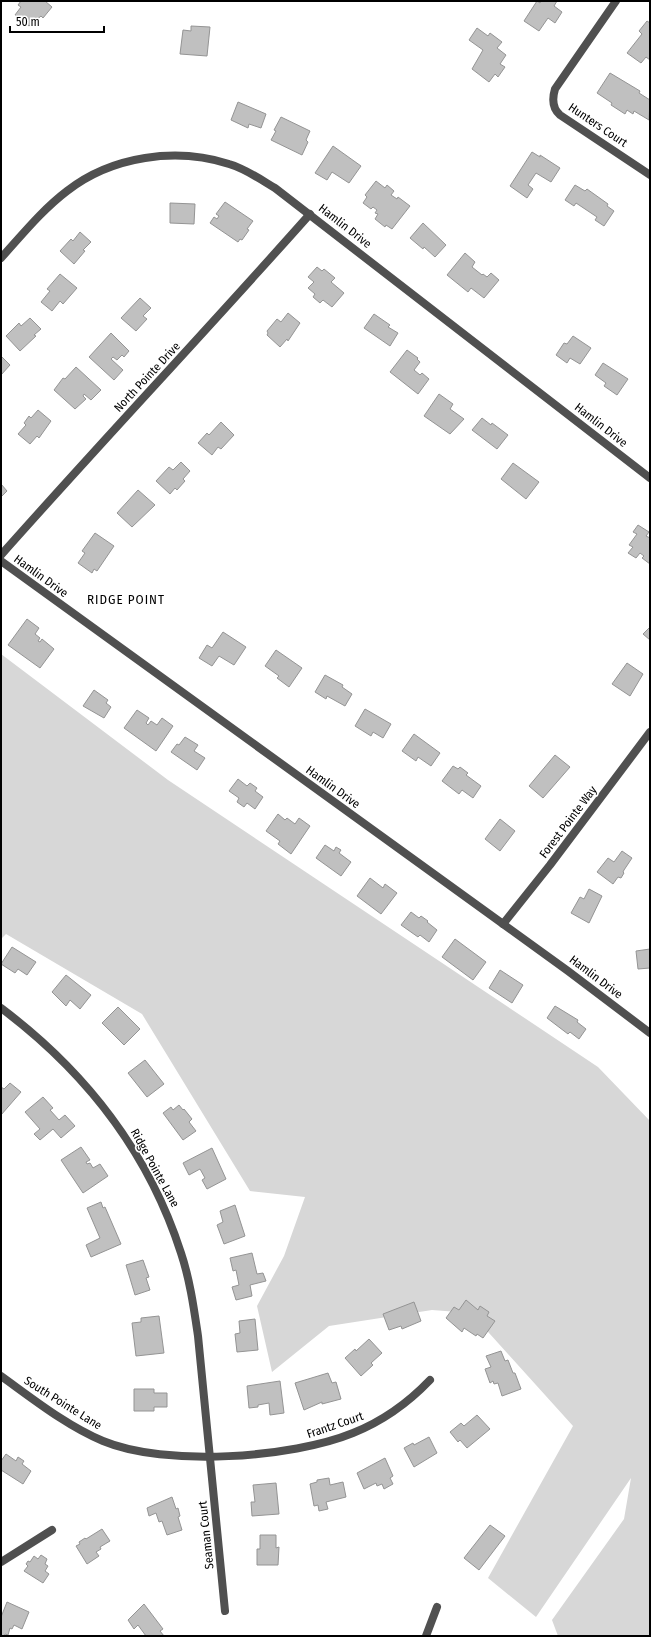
<svg xmlns="http://www.w3.org/2000/svg" width="651" height="1637" font-family="'Fira Sans Condensed',sans-serif">
<rect width="100%" height="100%" fill="#fff"/>
<path fill="#d7d7d7" d="M 1,654 L 168,780 L 598,1067 L 650,1121 L 650,1636 L 558,1636 L 552,1620 L 624,1519 L 631,1478 L 536,1617 L 488,1578 L 573,1426 L 471,1313 L 432,1310 L 329,1326 L 272,1372 L 257,1306 L 284,1256 L 305,1197 L 250,1191 L 142,1014 L 6,934 L 1,939 Z"/>
<g fill="#c0c0c0" stroke="#949494">
<path d="M 21,1 L 45,1 L 52,7 L 43,18 L 41,16 L 29,26 L 15,15 L 21,7 L 18,5 Z"/>
<path d="M 537,1 L 540,3 L 541,1 L 557,1 L 554,6 L 562,12 L 555,23 L 548,18 L 539,31 L 524,21 Z"/>
<path d="M 647,21 L 650,23 L 650,60 L 646,57 L 641,63 L 627,53 L 642,34 L 639,31 Z"/>
<path d="M 191,26 L 210,27 L 207,56 L 180,54 L 183,30 L 191,31 Z"/>
<path d="M 477,28 L 488,36 L 490,33 L 502,42 L 497,48 L 506,55 L 500,64 L 505,67 L 498,77 L 495,74 L 489,82 L 472,69 L 483,50 L 469,40 Z"/>
<path d="M 610,73 L 640,91 L 639,93 L 650,100 L 649,120 L 634,111 L 633,114 L 627,110 L 625,114 L 611,105 L 612,103 L 597,93 Z"/>
<path d="M 238,102 L 266,114 L 261,128 L 249,124 L 248,128 L 231,120 Z"/>
<path d="M 281,117 L 310,131 L 306,140 L 308,142 L 302,155 L 271,140 L 276,131 L 274,130 Z"/>
<path d="M 333,146 L 361,166 L 349,183 L 332,172 L 327,180 L 315,173 Z"/>
<path d="M 532,152 L 540,157 L 540,155 L 560,168 L 551,182 L 536,173 L 528,185 L 533,189 L 527,198 L 510,186 Z"/>
<path d="M 376,181 L 385,188 L 387,185 L 394,191 L 391,195 L 397,199 L 398,197 L 410,206 L 392,229 L 386,225 L 385,227 L 375,219 L 378,214 L 375,213 L 377,210 L 373,207 L 371,209 L 363,203 L 367,197 L 365,195 Z"/>
<path d="M 575,185 L 585,191 L 587,189 L 608,204 L 607,206 L 614,211 L 604,226 L 595,220 L 597,217 L 576,203 L 574,206 L 565,200 Z"/>
<path d="M 225,202 L 253,221 L 247,229 L 249,230 L 242,240 L 240,239 L 238,242 L 210,223 L 214,217 L 217,219 L 219,216 L 216,214 Z"/>
<path d="M 170,203 L 195,204 L 194,224 L 170,223 Z"/>
<path d="M 423,223 L 446,245 L 435,257 L 424,247 L 423,249 L 410,238 Z"/>
<path d="M 80,232 L 91,242 L 83,250 L 85,251 L 74,264 L 60,251 L 71,239 L 73,241 Z"/>
<path d="M 465,253 L 475,262 L 472,267 L 482,275 L 483,274 L 487,277 L 491,273 L 499,280 L 484,298 L 471,288 L 468,292 L 447,275 Z"/>
<path d="M 317,267 L 322,271 L 324,269 L 335,278 L 331,282 L 344,293 L 332,307 L 323,300 L 320,303 L 313,297 L 315,294 L 308,288 L 314,282 L 308,277 Z"/>
<path d="M 60,274 L 77,288 L 63,304 L 60,301 L 52,311 L 41,302 L 50,291 L 47,289 Z"/>
<path d="M 140,298 L 151,308 L 143,316 L 147,319 L 136,331 L 121,318 Z"/>
<path d="M 288,313 L 300,323 L 288,341 L 287,339 L 280,347 L 267,335 L 268,333 L 267,331 L 277,319 L 281,322 Z"/>
<path d="M 374,314 L 390,325 L 388,327 L 398,333 L 390,346 L 364,328 Z"/>
<path d="M 30,318 L 41,329 L 34,335 L 36,336 L 20,351 L 6,336 L 19,323 L 21,326 Z"/>
<path d="M 111,333 L 129,351 L 124,357 L 122,355 L 117,360 L 113,357 L 111,359 L 123,370 L 114,380 L 89,357 Z"/>
<path d="M 573,336 L 591,348 L 580,364 L 570,358 L 567,363 L 556,355 L 564,343 L 567,344 Z"/>
<path d="M 407,350 L 418,358 L 417,359 L 420,362 L 414,370 L 420,375 L 422,373 L 429,379 L 418,394 L 390,372 Z"/>
<path d="M 1,356 L 10,365 L 1,375 Z"/>
<path d="M 603,363 L 628,379 L 617,395 L 604,386 L 606,383 L 595,375 Z"/>
<path d="M 76,367 L 101,390 L 91,400 L 84,394 L 83,396 L 86,399 L 75,409 L 54,390 L 63,378 L 65,379 Z"/>
<path d="M 439,394 L 453,404 L 450,409 L 464,419 L 450,434 L 424,416 Z"/>
<path d="M 38,410 L 51,421 L 39,438 L 37,436 L 30,444 L 18,434 L 26,425 L 24,423 L 29,416 L 31,418 Z"/>
<path d="M 482,418 L 491,425 L 492,423 L 508,435 L 497,449 L 472,430 Z"/>
<path d="M 221,422 L 234,435 L 221,449 L 218,447 L 212,455 L 198,443 L 207,433 L 209,435 Z"/>
<path d="M 181,462 L 190,471 L 183,479 L 185,481 L 177,490 L 175,488 L 170,494 L 156,481 L 169,467 L 173,470 Z"/>
<path d="M 513,463 L 539,482 L 526,499 L 501,479 Z"/>
<path d="M 1,484 L 7,491 L 1,497 Z"/>
<path d="M 138,490 L 155,505 L 132,527 L 117,513 Z"/>
<path d="M 638,525 L 649,532 L 646,536 L 650,538 L 650,564 L 642,558 L 644,556 L 640,553 L 636,558 L 628,553 L 633,547 L 629,545 L 637,534 L 633,532 Z"/>
<path d="M 95,533 L 114,546 L 97,571 L 94,569 L 92,573 L 78,563 L 85,553 L 82,551 Z"/>
<path d="M 27,619 L 39,628 L 35,634 L 40,638 L 38,641 L 40,642 L 42,639 L 54,649 L 40,668 L 8,645 Z"/>
<path d="M 650,627 L 650,640 L 643,634 Z"/>
<path d="M 223,632 L 246,647 L 234,665 L 219,656 L 212,666 L 199,658 L 207,645 L 212,648 Z"/>
<path d="M 276,650 L 302,668 L 289,687 L 277,678 L 279,676 L 265,666 Z"/>
<path d="M 627,663 L 643,674 L 630,696 L 612,684 Z"/>
<path d="M 325,675 L 343,685 L 342,687 L 352,694 L 345,706 L 327,696 L 326,699 L 315,692 Z"/>
<path d="M 94,690 L 108,700 L 106,703 L 111,707 L 104,718 L 83,706 Z"/>
<path d="M 365,709 L 391,724 L 383,738 L 373,732 L 371,736 L 355,726 Z"/>
<path d="M 137,710 L 149,718 L 146,723 L 148,725 L 151,721 L 157,725 L 162,718 L 173,726 L 156,751 L 124,728 Z"/>
<path d="M 414,734 L 440,753 L 431,766 L 418,757 L 416,761 L 402,751 Z"/>
<path d="M 185,737 L 198,745 L 194,751 L 205,758 L 197,770 L 171,752 L 177,744 L 179,745 Z"/>
<path d="M 555,755 L 570,767 L 543,798 L 529,786 Z"/>
<path d="M 453,766 L 458,769 L 460,767 L 468,773 L 466,775 L 481,786 L 473,798 L 462,790 L 459,794 L 442,781 Z"/>
<path d="M 238,779 L 247,786 L 250,783 L 257,788 L 255,791 L 263,797 L 255,809 L 247,803 L 244,807 L 237,802 L 239,798 L 229,791 Z"/>
<path d="M 278,814 L 285,820 L 287,818 L 295,824 L 299,818 L 310,826 L 291,854 L 278,844 L 280,841 L 266,831 Z"/>
<path d="M 500,819 L 515,831 L 500,851 L 485,839 Z"/>
<path d="M 325,845 L 334,851 L 336,847 L 341,850 L 339,853 L 351,862 L 341,876 L 316,858 Z"/>
<path d="M 622,851 L 632,858 L 624,870 L 623,872 L 624,873 L 621,878 L 618,877 L 613,884 L 597,872 L 608,858 L 614,862 Z"/>
<path d="M 370,878 L 383,888 L 385,884 L 397,893 L 381,914 L 357,896 Z"/>
<path d="M 589,889 L 602,896 L 589,923 L 571,913 L 580,897 L 584,899 Z"/>
<path d="M 411,912 L 419,918 L 421,916 L 428,921 L 427,922 L 437,930 L 429,942 L 420,935 L 418,937 L 401,925 Z"/>
<path d="M 455,939 L 486,962 L 473,980 L 442,957 Z"/>
<path d="M 12,947 L 36,962 L 27,975 L 18,969 L 15,973 L 1,964 Z"/>
<path d="M 650,949 L 650,968 L 638,969 L 636,951 Z"/>
<path d="M 500,970 L 523,985 L 512,1003 L 489,988 Z"/>
<path d="M 66,975 L 91,995 L 80,1009 L 70,1000 L 66,1006 L 52,992 Z"/>
<path d="M 555,1006 L 578,1020 L 577,1022 L 586,1029 L 579,1039 L 570,1032 L 568,1034 L 547,1018 Z"/>
<path d="M 118,1007 L 140,1029 L 124,1045 L 102,1023 Z"/>
<path d="M 145,1060 L 164,1084 L 147,1097 L 128,1073 Z"/>
<path d="M 10,1083 L 21,1092 L 1,1115 L 1,1087 L 4,1089 Z"/>
<path d="M 43,1097 L 53,1108 L 50,1110 L 59,1120 L 65,1115 L 75,1126 L 61,1138 L 53,1129 L 40,1140 L 34,1134 L 40,1129 L 25,1112 Z"/>
<path d="M 179,1105 L 183,1110 L 184,1109 L 192,1119 L 189,1122 L 196,1131 L 183,1140 L 163,1113 L 171,1107 L 173,1110 Z"/>
<path d="M 81,1147 L 90,1160 L 86,1162 L 87,1164 L 90,1163 L 93,1168 L 100,1164 L 108,1176 L 83,1193 L 61,1160 Z"/>
<path d="M 212,1148 L 226,1179 L 207,1189 L 202,1180 L 205,1178 L 200,1169 L 189,1175 L 183,1163 Z"/>
<path d="M 101,1202 L 103,1208 L 105,1207 L 121,1244 L 91,1257 L 86,1245 L 100,1238 L 87,1208 Z"/>
<path d="M 235,1205 L 245,1236 L 224,1244 L 217,1225 L 223,1222 L 220,1211 Z"/>
<path d="M 252,1253 L 257,1274 L 263,1273 L 266,1281 L 250,1285 L 252,1296 L 236,1300 L 232,1287 L 239,1285 L 236,1270 L 233,1271 L 230,1258 Z"/>
<path d="M 143,1260 L 149,1277 L 146,1278 L 150,1290 L 135,1295 L 126,1265 Z"/>
<path d="M 466,1300 L 478,1310 L 480,1306 L 489,1312 L 487,1316 L 495,1321 L 483,1338 L 477,1334 L 476,1336 L 464,1328 L 462,1332 L 446,1318 L 454,1307 L 459,1310 Z"/>
<path d="M 414,1302 L 421,1321 L 402,1329 L 401,1326 L 389,1330 L 383,1314 Z"/>
<path d="M 159,1316 L 164,1353 L 136,1356 L 132,1323 L 141,1322 L 141,1318 Z"/>
<path d="M 255,1319 L 258,1350 L 237,1352 L 235,1334 L 240,1333 L 239,1321 Z"/>
<path d="M 369,1339 L 382,1353 L 371,1363 L 373,1365 L 361,1376 L 345,1358 L 355,1349 L 356,1351 Z"/>
<path d="M 501,1351 L 505,1361 L 508,1360 L 513,1373 L 515,1373 L 521,1389 L 502,1396 L 498,1383 L 494,1384 L 493,1381 L 490,1383 L 485,1369 L 491,1367 L 486,1356 Z"/>
<path d="M 328,1373 L 332,1383 L 336,1382 L 341,1399 L 322,1404 L 322,1402 L 304,1410 L 295,1383 Z"/>
<path d="M 280,1381 L 284,1413 L 270,1415 L 269,1403 L 258,1405 L 258,1407 L 249,1408 L 247,1386 Z"/>
<path d="M 134,1389 L 154,1389 L 154,1393 L 167,1393 L 167,1407 L 154,1407 L 154,1411 L 134,1411 Z"/>
<path d="M 477,1415 L 490,1429 L 467,1448 L 460,1440 L 458,1442 L 450,1432 L 461,1423 L 464,1426 Z"/>
<path d="M 429,1437 L 437,1453 L 414,1467 L 404,1448 L 413,1443 L 414,1445 Z"/>
<path d="M 6,1454 L 16,1461 L 18,1457 L 24,1461 L 22,1464 L 31,1471 L 23,1484 L 1,1470 L 1,1461 Z"/>
<path d="M 385,1458 L 393,1476 L 390,1478 L 393,1484 L 384,1489 L 382,1484 L 377,1486 L 376,1483 L 364,1489 L 357,1473 Z"/>
<path d="M 329,1478 L 330,1485 L 343,1482 L 346,1497 L 326,1502 L 328,1509 L 319,1511 L 318,1505 L 314,1506 L 310,1484 L 317,1482 L 317,1480 Z"/>
<path d="M 276,1483 L 279,1514 L 252,1516 L 251,1502 L 255,1502 L 253,1485 Z"/>
<path d="M 172,1497 L 176,1509 L 178,1508 L 180,1516 L 178,1517 L 182,1530 L 167,1535 L 162,1521 L 159,1522 L 156,1513 L 149,1516 L 147,1508 Z"/>
<path d="M 490,1525 L 505,1536 L 479,1570 L 464,1558 Z"/>
<path d="M 102,1529 L 110,1541 L 100,1547 L 101,1549 L 96,1552 L 99,1556 L 87,1564 L 76,1546 L 80,1544 L 79,1542 L 85,1538 L 86,1539 Z"/>
<path d="M 260,1535 L 276,1535 L 276,1548 L 279,1547 L 278,1565 L 257,1565 L 257,1549 L 260,1549 Z"/>
<path d="M 41,1555 L 47,1559 L 45,1564 L 48,1566 L 45,1571 L 49,1574 L 43,1583 L 24,1571 L 28,1566 L 26,1564 L 28,1561 L 30,1562 L 34,1556 L 38,1559 Z"/>
<path d="M 7,1602 L 29,1612 L 22,1629 L 14,1625 L 12,1629 L 10,1628 L 8,1635 L 5,1634 L 4,1636 L 1,1636 L 1,1617 Z"/>
<path d="M 144,1604 L 163,1629 L 160,1631 L 164,1636 L 146,1636 L 138,1625 L 134,1629 L 128,1620 Z"/>
</g>
<g fill="none" stroke-linecap="round" stroke-linejoin="round">
<g stroke="#505050" stroke-width="8">
<path d="M 616,1 L 555,89 C 552,99 552,108 560,115 L 650,175"/>
<path d="M 1,258 C 22,235 42,210 67,191 C 112,156 176,147 229,164 C 246,169 260,179 275,188 L 650,478"/>
<path d="M 1,555 C 103,440 208,329 310,214"/>
<path d="M 1,561 L 568,971 L 650,1033"/>
<path d="M 503,924 L 550,865 L 650,732"/>
<path d="M 1,1008 C 85,1071 149,1153 181,1253 C 190,1280 194,1309 198,1336 L 225,1611"/>
<path d="M 1,1376 C 33,1399 67,1426 103,1441 C 165,1467 292,1458 353,1433 C 383,1421 408,1403 430,1380"/>
<path d="M 1,1562 L 52,1530"/>
<path d="M 426,1636 L 437,1607"/>
</g>
</g>
<g text-anchor="middle" dominant-baseline="central" stroke-width="3.5" stroke-linejoin="round" paint-order="stroke">
<g font-size="12" fill="#000" stroke="#fff">
<text transform="translate(598 125) rotate(34)">Hunters Court</text>
<text transform="translate(345 226) rotate(38)">Hamlin Drive</text>
<text transform="translate(147 377) rotate(-47)">North Pointe Drive</text>
<text transform="translate(601 425) rotate(38)">Hamlin Drive</text>
<text transform="translate(41 576) rotate(36)">Hamlin Drive</text>
<text transform="translate(333 787) rotate(36)">Hamlin Drive</text>
<text transform="translate(568 822) rotate(-53)">Forest Pointe Way</text>
<text transform="translate(596 977) rotate(37)">Hamlin Drive</text>
<text transform="translate(155 1168) rotate(61)">Ridge Pointe Lane</text>
<text transform="translate(63 1403) rotate(32)">South Pointe Lane</text>
<text transform="translate(335 1425) rotate(-19)">Frantz Court</text>
<text transform="translate(206 1535) rotate(-96)">Seaman Court</text>
</g>
<g font-size="13" letter-spacing="1" fill="#000" stroke="#fff">
<text x="126" y="599">RIDGE POINT</text>
</g>
</g>
<rect width="651" height="1637" fill="none" stroke="#000000" stroke-width="4"/>
<path d="M10 26v6h94v-6" fill="none" stroke="#000000" stroke-width="2"/>
<text x="16" y="26" font-size="12" fill="#000000" stroke="#ffffff" stroke-width="3" paint-order="stroke">50 m</text>
</svg>
